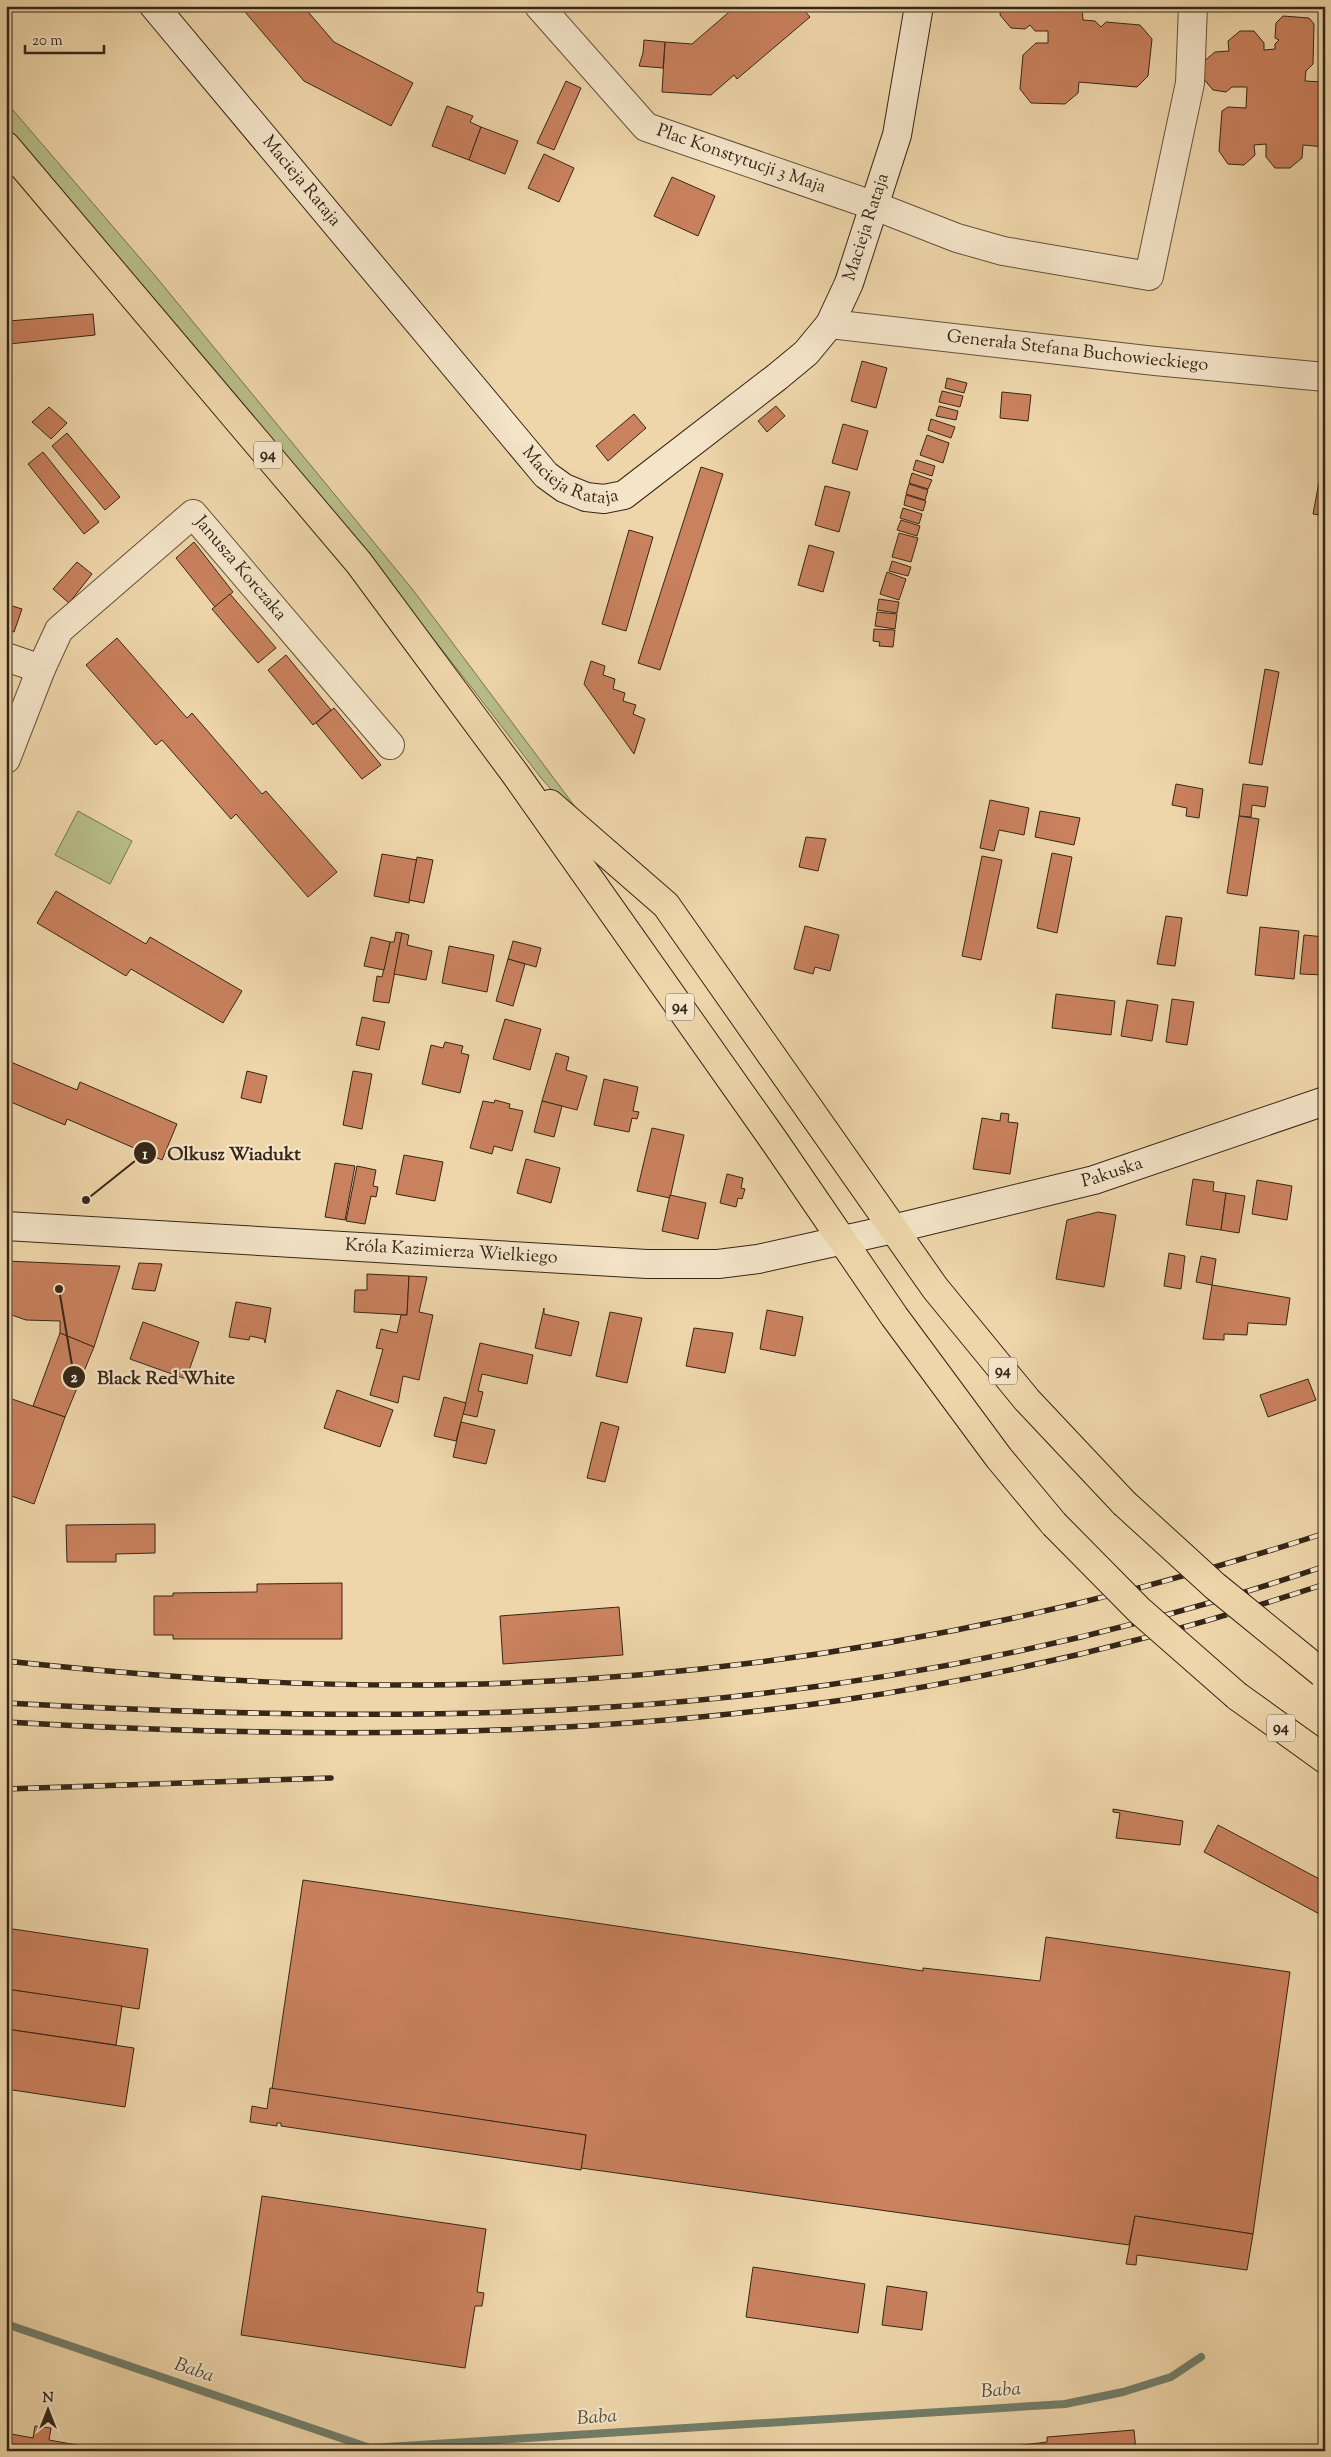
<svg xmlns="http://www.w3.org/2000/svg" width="1331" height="2457" font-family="'Sorts Mill Goudy',serif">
<rect width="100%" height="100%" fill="#eed6aa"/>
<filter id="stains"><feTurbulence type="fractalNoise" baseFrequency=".004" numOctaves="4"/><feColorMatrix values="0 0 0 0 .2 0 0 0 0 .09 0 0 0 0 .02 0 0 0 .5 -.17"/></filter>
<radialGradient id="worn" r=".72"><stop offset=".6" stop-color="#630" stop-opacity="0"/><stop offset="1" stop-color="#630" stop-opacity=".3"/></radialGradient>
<g fill="#b8be89" stroke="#767250">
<path d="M 6,102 L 157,278 L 413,590 L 579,812 L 557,796 L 541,778 C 371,553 189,339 6,125 Z"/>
<path d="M 78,811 L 132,841 L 110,884 L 55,855 Z"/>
</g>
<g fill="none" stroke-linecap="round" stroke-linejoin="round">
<path stroke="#727f6b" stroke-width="8" d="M 6,2324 L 370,2448 L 1065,2404 L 1123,2392 L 1171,2377 L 1201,2357"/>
</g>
<g fill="#c9815e" stroke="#352618">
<path d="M 240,6 L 303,6 L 334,42 L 413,83 L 391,126 L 304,81 Z"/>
<path d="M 736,6 L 805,6 L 803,9 L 810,17 L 737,79 L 734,75 L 711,95 L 662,92 L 665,42 L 692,44 Z"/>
<path d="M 1001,6 L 1082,6 L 1083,20 L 1095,21 L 1101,27 L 1106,22 L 1140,25 L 1152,39 L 1148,76 L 1137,87 L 1079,82 L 1078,93 L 1065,104 L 1031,103 L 1020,89 L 1023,55 L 1036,43 L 1048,43 L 1048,31 L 1035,31 L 1030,25 L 1025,29 L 1011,28 L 1000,15 Z"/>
<path d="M 1283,16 L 1309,18 L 1314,24 L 1313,64 L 1306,71 L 1305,81 L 1322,82 L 1323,71 L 1325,69 L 1325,147 L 1303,145 L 1302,158 L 1290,168 L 1275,168 L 1266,157 L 1266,144 L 1254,145 L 1255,155 L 1244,165 L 1228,164 L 1219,151 L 1222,111 L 1228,107 L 1246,108 L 1247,87 L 1232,87 L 1226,92 L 1213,90 L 1202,77 L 1203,62 L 1215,52 L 1229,51 L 1228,41 L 1240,31 L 1254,31 L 1264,43 L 1264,50 L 1275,49 L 1275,44 L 1279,40 L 1275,38 L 1276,23 Z"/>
<path d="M 644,40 L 665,42 L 663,68 L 639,66 L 643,53 Z"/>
<path d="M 566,81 L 581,88 L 554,150 L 537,143 Z"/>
<path d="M 447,106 L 473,116 L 470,122 L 481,127 L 469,160 L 432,146 Z"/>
<path d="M 481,127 L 518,141 L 505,174 L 469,160 Z"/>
<path d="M 544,154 L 574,168 L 559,202 L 528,188 Z"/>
<path d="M 672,177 L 715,196 L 698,236 L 654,216 Z"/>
<path d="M 93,314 L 95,335 L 9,344 L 9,321 Z"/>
<path d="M 862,361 L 887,368 L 876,408 L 851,401 Z"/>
<path d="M 947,378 L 967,383 L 964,393 L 945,388 Z"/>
<path d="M 942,391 L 963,396 L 960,407 L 939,402 Z"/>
<path d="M 1002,392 L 1031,395 L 1028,421 L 1000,418 Z"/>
<path d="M 776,406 L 785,416 L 767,432 L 758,421 Z"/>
<path d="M 939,406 L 958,411 L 956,420 L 936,416 Z"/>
<path d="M 49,407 L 67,423 L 51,439 L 32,422 Z"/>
<path d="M 634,414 L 646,428 L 608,461 L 596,446 Z"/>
<path d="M 6,415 L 12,415 L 6,458 Z"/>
<path d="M 931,419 L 955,427 L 951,438 L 928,430 Z"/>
<path d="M 843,424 L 868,431 L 857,470 L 832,463 Z"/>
<path d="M 67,433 L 120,497 L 105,510 L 52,446 Z"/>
<path d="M 927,435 L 949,443 L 943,463 L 920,455 Z"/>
<path d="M 43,452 L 99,522 L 84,534 L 28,464 Z"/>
<path d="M 916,460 L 935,466 L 932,476 L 913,470 Z"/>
<path d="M 701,467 L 723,474 L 660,670 L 638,663 Z"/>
<path d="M 1321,472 L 1325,473 L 1325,516 L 1313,514 Z"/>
<path d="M 912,473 L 932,480 L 928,489 L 909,483 Z"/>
<path d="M 909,484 L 928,490 L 925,500 L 906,494 Z"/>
<path d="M 825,486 L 850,492 L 839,532 L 815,525 Z"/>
<path d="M 906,495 L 926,501 L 923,511 L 904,505 Z"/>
<path d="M 903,508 L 922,514 L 919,524 L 900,518 Z"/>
<path d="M 901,520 L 920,526 L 917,536 L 897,530 Z"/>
<path d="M 629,530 L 653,537 L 626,631 L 602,624 Z"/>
<path d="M 899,533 L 918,538 L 911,562 L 892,557 Z"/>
<path d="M 194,542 L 233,592 L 215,607 L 176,558 Z"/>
<path d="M 809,545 L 834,552 L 823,592 L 798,585 Z"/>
<path d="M 892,561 L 911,567 L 908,576 L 889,571 Z"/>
<path d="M 77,562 L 92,574 L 69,603 L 53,589 Z"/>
<path d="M 887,572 L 906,579 L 899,600 L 880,594 Z"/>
<path d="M 230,594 L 276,648 L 258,663 L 212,609 Z"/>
<path d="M 879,599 L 899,602 L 897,613 L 877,610 Z"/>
<path d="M 6,604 L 22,609 L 14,632 L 6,629 Z"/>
<path d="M 877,612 L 897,614 L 895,629 L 875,626 Z"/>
<path d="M 874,629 L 895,630 L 893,647 L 879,646 L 880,642 L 873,641 Z"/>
<path d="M 117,638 L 187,718 L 192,713 L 262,794 L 266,791 L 337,872 L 308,897 L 236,814 L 231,819 L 162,740 L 156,745 L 86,665 Z"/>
<path d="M 286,655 L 331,710 L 313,725 L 268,670 Z"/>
<path d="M 591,661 L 605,666 L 603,675 L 615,679 L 613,689 L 625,693 L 623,701 L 636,705 L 633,714 L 645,719 L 634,754 L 584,684 Z"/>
<path d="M 1265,669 L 1279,672 L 1262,765 L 1249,763 Z"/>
<path d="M 334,708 L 381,765 L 362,779 L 316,723 Z"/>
<path d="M 1176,784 L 1203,789 L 1199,818 L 1186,816 L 1187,808 L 1172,805 Z"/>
<path d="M 1243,784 L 1268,787 L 1265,807 L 1252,805 L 1251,817 L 1239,816 Z"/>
<path d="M 990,800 L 1029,808 L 1024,835 L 999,830 L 994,851 L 980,848 Z"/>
<path d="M 1040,811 L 1080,818 L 1074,845 L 1035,837 Z"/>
<path d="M 1239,816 L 1259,819 L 1247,896 L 1227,893 Z"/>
<path d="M 806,837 L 826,839 L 818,871 L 799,867 Z"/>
<path d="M 1052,853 L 1072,857 L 1057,933 L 1037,928 Z"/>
<path d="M 382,854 L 417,860 L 409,903 L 374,896 Z"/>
<path d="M 982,856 L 1002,860 L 981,960 L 962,956 Z"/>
<path d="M 417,857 L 433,860 L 424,903 L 409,900 Z"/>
<path d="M 56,891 L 146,944 L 150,937 L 242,991 L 223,1023 L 131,969 L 126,976 L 37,923 Z"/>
<path d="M 1166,916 L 1182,918 L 1175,966 L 1157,964 Z"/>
<path d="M 805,926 L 839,935 L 830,971 L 815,967 L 813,974 L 794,969 Z"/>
<path d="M 1260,927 L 1299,931 L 1294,979 L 1255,975 Z"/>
<path d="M 396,932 L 402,933 L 389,1003 L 373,1001 L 377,976 L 382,977 L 390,942 L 394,942 Z"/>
<path d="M 402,933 L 409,935 L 407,945 L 432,951 L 426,980 L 394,974 Z"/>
<path d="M 1304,935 L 1325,937 L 1325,975 L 1300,974 Z"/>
<path d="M 371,937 L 390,942 L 384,970 L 364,966 Z"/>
<path d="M 513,941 L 541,948 L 536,967 L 508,959 Z"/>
<path d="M 449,946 L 494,955 L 487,992 L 442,983 Z"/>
<path d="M 508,959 L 525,964 L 513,1006 L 496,1001 Z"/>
<path d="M 1056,994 L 1115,1001 L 1111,1035 L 1052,1028 Z"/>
<path d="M 1172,999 L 1194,1002 L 1187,1045 L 1166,1042 Z"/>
<path d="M 1127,1000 L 1158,1005 L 1152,1041 L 1121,1036 Z"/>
<path d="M 362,1017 L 385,1022 L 379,1050 L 356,1045 Z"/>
<path d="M 505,1019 L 541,1029 L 530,1070 L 493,1059 Z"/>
<path d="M 445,1042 L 463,1046 L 461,1053 L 469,1055 L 460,1093 L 422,1084 L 431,1045 L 443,1048 Z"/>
<path d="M 556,1053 L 569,1057 L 566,1070 L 587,1076 L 577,1110 L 542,1101 Z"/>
<path d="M 6,1060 L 77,1090 L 80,1082 L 177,1124 L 162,1160 L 67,1119 L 65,1125 L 6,1100 Z"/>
<path d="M 247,1071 L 267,1076 L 261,1103 L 241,1098 Z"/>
<path d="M 353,1071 L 372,1074 L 362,1129 L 343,1125 Z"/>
<path d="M 604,1079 L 638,1087 L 633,1111 L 639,1112 L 637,1119 L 632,1118 L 629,1132 L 594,1125 Z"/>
<path d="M 495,1100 L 510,1104 L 509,1108 L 523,1111 L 512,1151 L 494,1146 L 492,1154 L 470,1148 L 483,1101 L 494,1103 Z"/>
<path d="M 542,1101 L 562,1106 L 554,1137 L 534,1132 Z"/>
<path d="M 1001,1113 L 1009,1114 L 1008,1122 L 1018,1123 L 1010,1174 L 973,1169 L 982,1118 L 1000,1121 Z"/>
<path d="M 652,1128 L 684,1135 L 670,1198 L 637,1191 Z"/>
<path d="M 404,1155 L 443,1162 L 435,1201 L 396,1194 Z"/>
<path d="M 526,1159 L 560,1168 L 551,1203 L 517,1193 Z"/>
<path d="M 335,1163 L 355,1166 L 345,1220 L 325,1217 Z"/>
<path d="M 357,1166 L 376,1170 L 373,1186 L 378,1187 L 376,1197 L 371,1196 L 365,1224 L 346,1221 Z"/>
<path d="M 727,1174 L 743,1178 L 741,1188 L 745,1189 L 742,1199 L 738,1198 L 736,1207 L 720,1203 Z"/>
<path d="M 1193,1179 L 1214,1182 L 1213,1191 L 1226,1193 L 1221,1230 L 1186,1225 Z"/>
<path d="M 1257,1180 L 1292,1186 L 1287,1220 L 1252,1214 Z"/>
<path d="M 1226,1193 L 1245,1196 L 1239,1233 L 1221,1230 Z"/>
<path d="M 670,1195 L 706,1203 L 698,1239 L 662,1231 Z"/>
<path d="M 1325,1204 L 1325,1221 L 1319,1206 Z"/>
<path d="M 1098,1212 L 1116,1215 L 1104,1287 L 1056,1279 L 1067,1220 Z"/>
<path d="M 1169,1253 L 1185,1256 L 1181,1289 L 1164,1286 Z"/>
<path d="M 1201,1256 L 1216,1259 L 1212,1285 L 1196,1282 Z"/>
<path d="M 6,1261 L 120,1266 L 94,1347 L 60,1333 L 60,1321 L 26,1320 L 6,1313 Z"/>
<path d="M 139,1263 L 162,1264 L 155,1291 L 132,1289 Z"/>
<path d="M 367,1274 L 409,1276 L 407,1315 L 354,1312 L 355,1290 L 367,1290 Z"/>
<path d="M 409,1276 L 427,1277 L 419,1312 L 433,1315 L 419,1380 L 403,1376 L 398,1403 L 370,1395 L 383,1349 L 376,1348 L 381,1329 L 397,1333 L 401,1315 L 407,1315 Z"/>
<path d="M 1212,1285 L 1290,1298 L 1286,1325 L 1248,1323 L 1247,1335 L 1224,1334 L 1224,1340 L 1203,1339 Z"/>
<path d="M 236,1302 L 271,1308 L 265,1343 L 264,1339 L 250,1336 L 249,1340 L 229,1337 Z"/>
<path d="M 544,1308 L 544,1314 L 579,1322 L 571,1356 L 535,1348 Z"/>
<path d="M 767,1310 L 803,1317 L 795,1356 L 760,1349 Z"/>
<path d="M 610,1312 L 642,1318 L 627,1383 L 596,1376 Z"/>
<path d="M 143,1322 L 199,1342 L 186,1379 L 130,1359 Z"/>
<path d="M 694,1328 L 733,1333 L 725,1373 L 686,1366 Z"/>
<path d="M 60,1333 L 94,1347 L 65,1417 L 33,1406 Z"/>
<path d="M 480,1343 L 533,1355 L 527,1384 L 482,1374 L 478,1391 L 483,1392 L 477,1417 L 463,1414 Z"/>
<path d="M 1325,1361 L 1325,1376 L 1320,1362 Z"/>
<path d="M 1308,1379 L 1316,1400 L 1268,1417 L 1260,1395 Z"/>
<path d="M 337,1390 L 393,1410 L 380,1447 L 324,1428 Z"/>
<path d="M 6,1397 L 65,1417 L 34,1504 L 6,1494 Z"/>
<path d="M 444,1397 L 466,1403 L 456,1441 L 434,1436 Z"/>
<path d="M 461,1422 L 495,1430 L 486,1464 L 453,1457 Z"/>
<path d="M 601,1422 L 619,1427 L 605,1482 L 587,1478 Z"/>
<path d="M 155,1524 L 155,1553 L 116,1554 L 116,1562 L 67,1562 L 66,1525 Z"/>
<path d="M 342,1583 L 342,1639 L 173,1639 L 173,1635 L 154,1635 L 154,1596 L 173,1596 L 173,1593 L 257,1592 L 257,1584 Z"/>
<path d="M 619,1607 L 623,1655 L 503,1664 L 500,1616 Z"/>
<path d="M 1113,1809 L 1183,1821 L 1180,1845 L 1116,1838 L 1120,1813 L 1113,1812 Z"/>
<path d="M 1218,1825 L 1325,1882 L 1325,1917 L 1204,1852 Z"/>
<path d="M 303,1880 L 923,1971 L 923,1968 L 1040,1981 L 1046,1937 L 1290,1972 L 1253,2234 L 1135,2216 L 1129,2245 L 581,2168 L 586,2135 L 272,2089 Z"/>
<path d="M 6,1928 L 148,1949 L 139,2009 L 6,1989 Z"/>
<path d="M 6,1989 L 122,2006 L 116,2045 L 6,2029 Z"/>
<path d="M 6,2029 L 134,2048 L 125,2107 L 6,2089 Z"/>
<path d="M 270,2088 L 586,2135 L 581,2170 L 281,2126 L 281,2123 L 277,2123 L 277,2126 L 250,2122 L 252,2106 L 267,2109 Z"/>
<path d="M 262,2196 L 486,2229 L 477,2292 L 484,2293 L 482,2306 L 475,2306 L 465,2368 L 241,2335 Z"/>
<path d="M 1135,2216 L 1253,2234 L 1247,2270 L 1137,2255 L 1136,2265 L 1126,2264 Z"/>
<path d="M 753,2267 L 865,2284 L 858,2333 L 746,2317 Z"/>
<path d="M 887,2286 L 927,2292 L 922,2330 L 882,2325 Z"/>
<path d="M 35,2426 L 51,2428 L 49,2440 L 110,2451 L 6,2451 L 6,2433 L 33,2438 Z"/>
<path d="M 1134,2430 L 1136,2451 L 974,2451 L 1047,2442 L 1047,2437 Z"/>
</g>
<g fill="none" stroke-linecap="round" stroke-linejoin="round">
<defs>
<g id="street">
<path id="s1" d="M 539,6 L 646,127 L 875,206 L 957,238 L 1003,251 L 1149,276 L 1190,83 L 1193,6"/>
<path id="s2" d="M 830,324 L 1155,361 L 1325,377"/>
<path d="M 6,657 L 41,669"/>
<path id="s3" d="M 6,759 L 41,669 L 59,630 L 193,514 L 390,745"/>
</g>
<g id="secondary">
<path id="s4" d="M 154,6 L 546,475 L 564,488 L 586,497 L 604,499 L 624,495 L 777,377 L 806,353 L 830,324 L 849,283 L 897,135 L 919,6"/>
<path id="s5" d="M 6,1226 L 647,1264 L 718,1264 L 758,1259 L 893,1229 L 1094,1180 L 1325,1101"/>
</g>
<g id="primary">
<path d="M 6,146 L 359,563 L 516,775 L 775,1142 L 894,1316 L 999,1458 L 1054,1524"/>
<path d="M 550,804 L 666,905 L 935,1288 L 1027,1400 L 1124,1503"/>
<path d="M 1237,1696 L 1325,1759"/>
</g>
</defs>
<use href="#street" stroke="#63523c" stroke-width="30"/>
<use href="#secondary" stroke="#352618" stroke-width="30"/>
<use href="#primary" stroke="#352618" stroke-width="30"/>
<use href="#street" stroke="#f4e4c8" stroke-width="28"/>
<use href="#secondary" stroke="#f4e4c8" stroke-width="28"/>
<use href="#primary" stroke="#eed6aa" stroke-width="28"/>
<defs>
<g id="rail">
<path d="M 6,1661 C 173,1679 341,1690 509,1683 C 787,1672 1060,1620 1325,1533"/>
<path d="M 6,1703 C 207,1714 409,1720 610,1707 C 852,1692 1095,1645 1325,1566"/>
<path d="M 6,1722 C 282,1738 569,1740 843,1700 C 1007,1676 1168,1636 1325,1584"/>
<path d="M 6,1789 L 331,1778"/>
</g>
</defs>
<use href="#rail" stroke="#352618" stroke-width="5.5"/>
<use href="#rail" stroke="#f4e4c8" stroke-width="4" stroke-dasharray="11" stroke-linecap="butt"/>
<defs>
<g id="primary-bridge">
<path d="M 1124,1503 L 1215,1586 L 1322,1673"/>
<path d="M 1054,1524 L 1139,1610 L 1237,1696"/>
</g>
</defs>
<use href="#primary-bridge" stroke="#352618" stroke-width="30" stroke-linecap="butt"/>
<use href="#primary-bridge" stroke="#eed6aa" stroke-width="28"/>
</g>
<g text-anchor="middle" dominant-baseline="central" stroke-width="4.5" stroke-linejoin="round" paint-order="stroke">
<g fill="#f4e4c8" stroke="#6e5f4d" stroke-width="1">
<rect x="254" y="441.5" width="28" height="27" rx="4"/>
<rect x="666" y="993.5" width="28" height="27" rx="4"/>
<rect x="989" y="1357.5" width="28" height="27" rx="4"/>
<rect x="1267" y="1714.5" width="28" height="27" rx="4"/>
</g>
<g font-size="16" font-weight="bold" fill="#352618">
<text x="268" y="455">94</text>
<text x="680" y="1007">94</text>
<text x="1003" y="1371">94</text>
<text x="1281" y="1728">94</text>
</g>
<g font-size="18" fill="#352618" stroke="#f4e4c8">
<text stroke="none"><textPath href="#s1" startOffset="262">Plac Konstytucji 3 Maja</textPath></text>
<text stroke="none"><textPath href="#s4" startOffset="229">Macieja Rataja</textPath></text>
<text stroke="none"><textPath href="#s4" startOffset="1068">Macieja Rataja</textPath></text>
<text stroke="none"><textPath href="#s2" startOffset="249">Generała Stefana Buchowieckiego</textPath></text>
<text stroke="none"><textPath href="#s4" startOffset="634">Macieja Rataja</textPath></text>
<text stroke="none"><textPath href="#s3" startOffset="389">Janusza Korczaka</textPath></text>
<text stroke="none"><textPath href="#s5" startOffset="1118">Pakuska</textPath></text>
<text stroke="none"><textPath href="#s5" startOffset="446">Króla Kazimierza Wielkiego</textPath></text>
</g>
<g font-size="19" font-style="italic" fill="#4e4b3b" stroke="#f4e4c8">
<text transform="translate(194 2371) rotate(19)">Baba</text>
<text transform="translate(1001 2391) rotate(-4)">Baba</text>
<text transform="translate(597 2418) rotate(-4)">Baba</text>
</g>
</g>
<path fill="none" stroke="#352618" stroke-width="2" d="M86 1200L145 1153M59 1289L74 1377"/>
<g fill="#352618" stroke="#f4e4c8" stroke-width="2">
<circle cx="86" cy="1200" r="5"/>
<circle cx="59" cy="1289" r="5"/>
<circle cx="145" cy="1153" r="12"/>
<circle cx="74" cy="1377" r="12"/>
</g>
<g font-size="15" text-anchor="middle" font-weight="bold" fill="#fff">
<text x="145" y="1159">1</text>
<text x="74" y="1382">2</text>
</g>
<g font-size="19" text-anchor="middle" font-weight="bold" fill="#352618" stroke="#f4e4c8" stroke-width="4.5" stroke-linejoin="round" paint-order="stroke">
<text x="234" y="1160">Olkusz Wiadukt</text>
<text x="166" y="1384">Black Red White</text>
</g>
<rect width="1331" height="2457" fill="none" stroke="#eed6aa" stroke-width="25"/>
<rect x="8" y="8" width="1316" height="2442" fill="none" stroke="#352618" stroke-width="2.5"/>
<rect x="12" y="12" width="1306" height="2432" fill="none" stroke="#352618"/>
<g transform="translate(48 2410)" stroke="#f4e4c8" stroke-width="4" paint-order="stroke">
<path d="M0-4L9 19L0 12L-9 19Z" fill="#352618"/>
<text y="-8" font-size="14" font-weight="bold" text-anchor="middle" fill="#352618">N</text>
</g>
<path d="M25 45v8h79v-8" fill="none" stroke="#352618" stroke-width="2.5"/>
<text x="32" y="45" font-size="15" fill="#352618" stroke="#f4e4c8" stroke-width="4" paint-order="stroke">20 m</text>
<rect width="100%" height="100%" filter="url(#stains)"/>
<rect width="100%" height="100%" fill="url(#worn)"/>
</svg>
